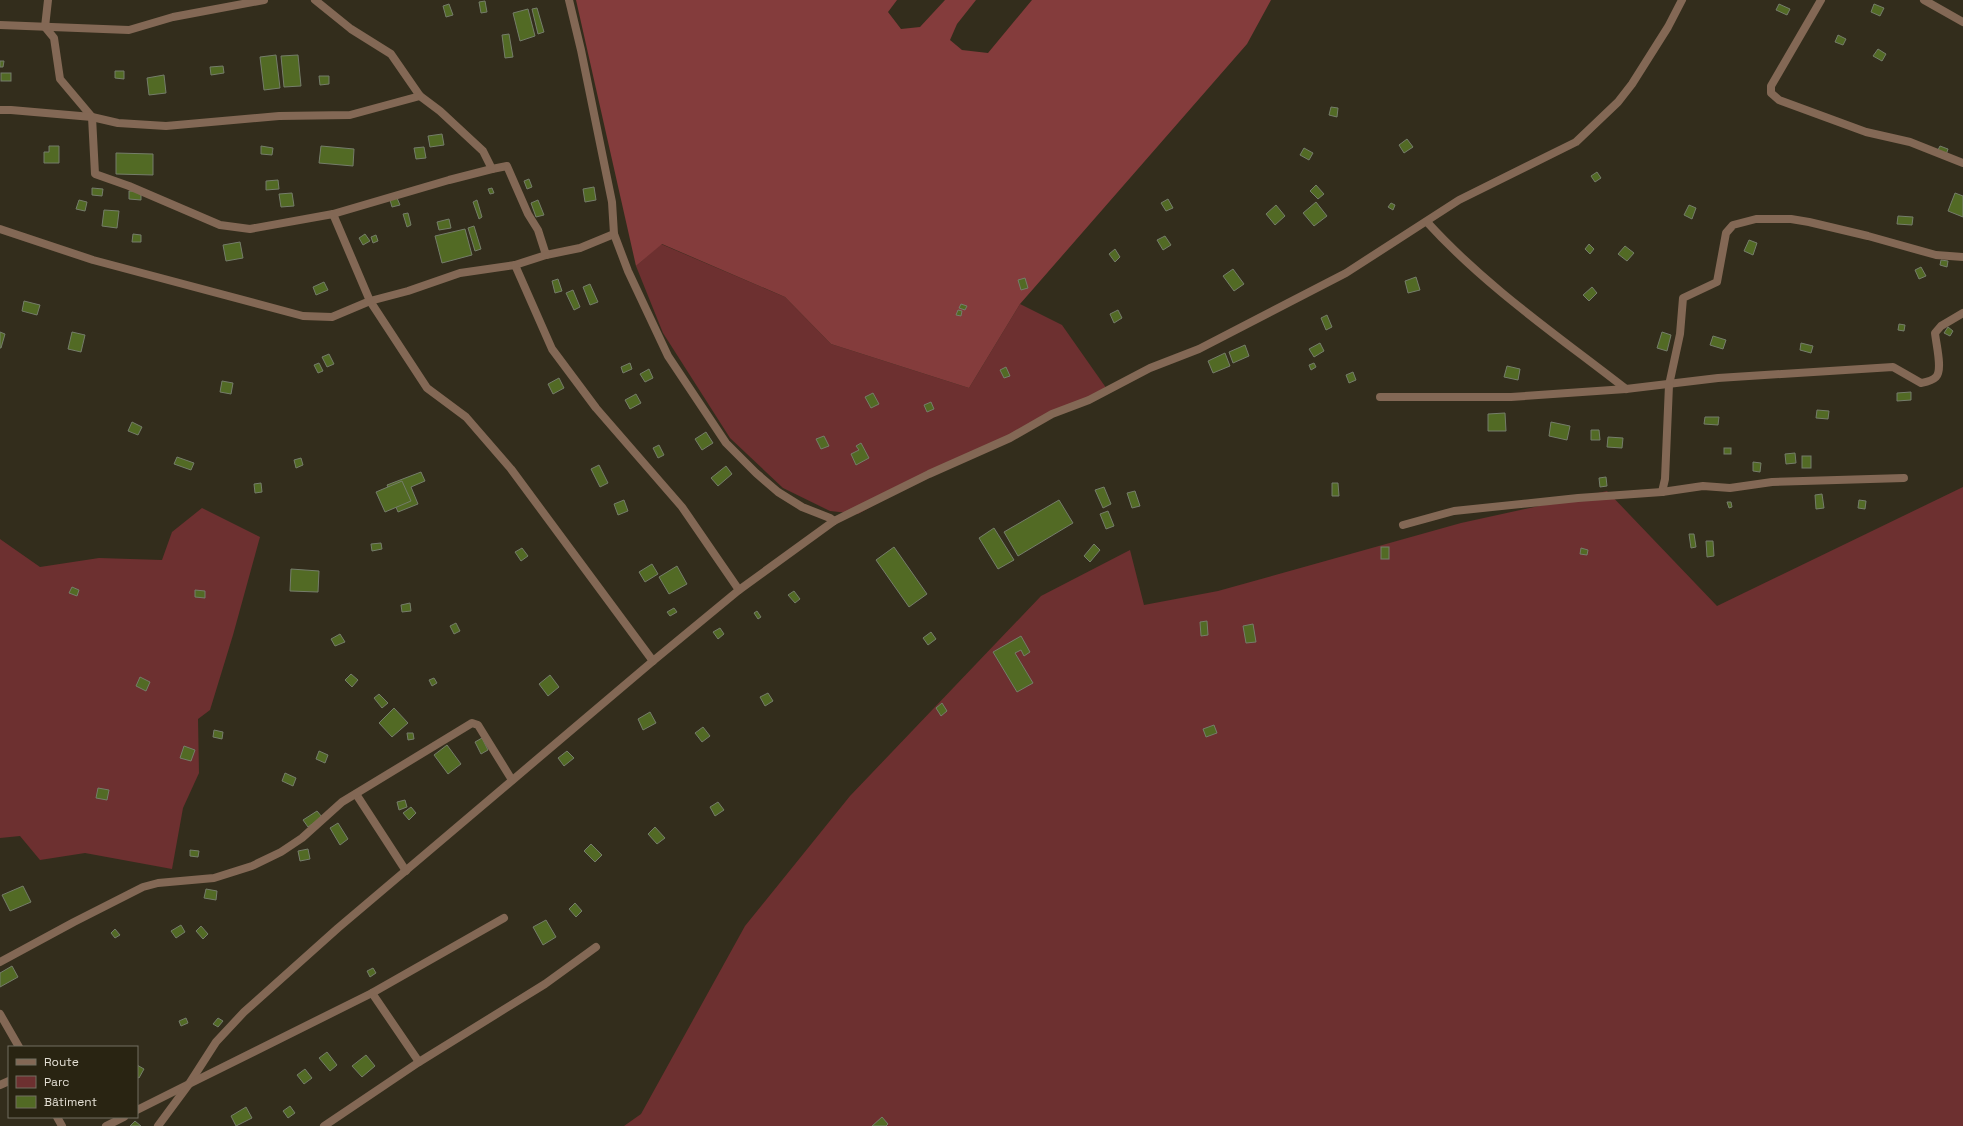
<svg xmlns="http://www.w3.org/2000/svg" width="1963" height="1126" font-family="'Space Grotesk',sans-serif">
<rect width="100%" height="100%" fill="#332d1c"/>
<g fill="#6d3030">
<path d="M 661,244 L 785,297 L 831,344 L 969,388 L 1020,304 L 1062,325 L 1109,392 L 1056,412 L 930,475 L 858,514 L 830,511 L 783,488 L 730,438 L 663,333 L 636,266 Z"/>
<path d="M 1963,487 L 1963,1126 L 624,1126 L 641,1114 L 745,926 L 850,796 L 1041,596 L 1130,550 L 1144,605 L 1218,591 L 1461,523 L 1607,491 L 1717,606 Z"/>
<path d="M 202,508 L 260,537 L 233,635 L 210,710 L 198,719 L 199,773 L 183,808 L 172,869 L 85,853 L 40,860 L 20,836 L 0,838 L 0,539 L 40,567 L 99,558 L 162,560 L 172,532 Z"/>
</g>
<path fill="#843c3c" d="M 576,0 L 897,0 L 888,12 L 901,29 L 920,27 L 945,0 L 976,0 L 957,24 L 950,40 L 962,50 L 988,53 L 1032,0 L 1271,0 L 1247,44 L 1020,304 L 969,388 L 831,344 L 785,297 L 662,244 L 636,266 Z"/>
<g fill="#526a24" stroke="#757d6a">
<path d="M 485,1 L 487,12 L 481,13 L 479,2 Z"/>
<path d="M 449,4 L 453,15 L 446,17 L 443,6 Z"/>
<path d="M 1779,4 L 1790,9 L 1787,15 L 1776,10 Z"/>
<path d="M 1874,4 L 1884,8 L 1880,16 L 1871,12 Z"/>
<path d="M 537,8 L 544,32 L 538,34 L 532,9 Z"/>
<path d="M 528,9 L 535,36 L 520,41 L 513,13 Z"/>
<path d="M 509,34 L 513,57 L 505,58 L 502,35 Z"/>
<path d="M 1838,35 L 1846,39 L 1843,45 L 1835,42 Z"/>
<path d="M 1878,49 L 1886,54 L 1882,61 L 1873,56 Z"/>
<path d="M 276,55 L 280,88 L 264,90 L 260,57 Z"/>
<path d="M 298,55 L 301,86 L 284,87 L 281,56 Z"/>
<path d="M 0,61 L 4,61 L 3,67 L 0,67 Z"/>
<path d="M 223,66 L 224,73 L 211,75 L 210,67 Z"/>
<path d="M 115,71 L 124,71 L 124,79 L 115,78 Z"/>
<rect x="1" y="73" width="10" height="8"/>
<path d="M 164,75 L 166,93 L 149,95 L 147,78 Z"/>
<path d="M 319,76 L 329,76 L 329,84 L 320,85 Z"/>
<path d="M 1331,107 L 1338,108 L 1337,117 L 1329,115 Z"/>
<path d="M 442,134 L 444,145 L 430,147 L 428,136 Z"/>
<path d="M 1407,139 L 1413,147 L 1404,153 L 1399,145 Z"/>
<path d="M 49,146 L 59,146 L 59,163 L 44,163 L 44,152 L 49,152 Z"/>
<path d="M 261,146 L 273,148 L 272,155 L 261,154 Z"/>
<path d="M 321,146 L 354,149 L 353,166 L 319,163 Z"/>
<path d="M 1940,146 L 1948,149 L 1946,155 L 1937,152 Z"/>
<path d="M 424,147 L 426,158 L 416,159 L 414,148 Z"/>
<path d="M 1304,148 L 1313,153 L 1309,160 L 1300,155 Z"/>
<path d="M 116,153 L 153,154 L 153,175 L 116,174 Z"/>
<path d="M 1597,172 L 1601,178 L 1595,182 L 1591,176 Z"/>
<path d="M 529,179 L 532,187 L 527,189 L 524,181 Z"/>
<path d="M 278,180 L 279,189 L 266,190 L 266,181 Z"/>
<path d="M 1316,185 L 1324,194 L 1318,199 L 1310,191 Z"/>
<path d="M 594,187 L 596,200 L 585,202 L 583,189 Z"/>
<path d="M 92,188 L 103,189 L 102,196 L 92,195 Z"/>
<path d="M 492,188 L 494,193 L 490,194 L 488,189 Z"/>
<path d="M 129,191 L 141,192 L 141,200 L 129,199 Z"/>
<path d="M 292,193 L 294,206 L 281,207 L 279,194 Z"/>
<path d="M 1955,193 L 1963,196 L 1963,217 L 1948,211 Z"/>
<path d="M 397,198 L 400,205 L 392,207 L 390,200 Z"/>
<path d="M 1168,199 L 1173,208 L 1166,211 L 1161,203 Z"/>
<path d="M 79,200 L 87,202 L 85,211 L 76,209 Z"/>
<path d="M 477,200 L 482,217 L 479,219 L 473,202 Z"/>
<path d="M 538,200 L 544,215 L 536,217 L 531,203 Z"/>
<path d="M 1316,202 L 1327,216 L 1314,226 L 1303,213 Z"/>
<path d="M 1391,203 L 1395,205 L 1393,210 L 1388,207 Z"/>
<path d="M 1276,205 L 1285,216 L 1275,225 L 1266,214 Z"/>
<path d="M 1689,205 L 1696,208 L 1692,219 L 1684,215 Z"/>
<path d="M 104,210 L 119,211 L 117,228 L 102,226 Z"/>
<path d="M 408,213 L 411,225 L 407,227 L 403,214 Z"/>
<path d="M 1898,216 L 1913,217 L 1912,225 L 1897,224 Z"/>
<path d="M 449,219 L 451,228 L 439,230 L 437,222 Z"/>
<path d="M 474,226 L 481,249 L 475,251 L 468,228 Z"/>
<path d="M 465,229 L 472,255 L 442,263 L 435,236 Z"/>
<path d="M 133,234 L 141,235 L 141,242 L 132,242 Z"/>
<path d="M 365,234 L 370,241 L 363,245 L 359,238 Z"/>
<path d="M 376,235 L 378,241 L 373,243 L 371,237 Z"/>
<path d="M 1165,236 L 1171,245 L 1163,250 L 1157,240 Z"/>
<path d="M 1749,240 L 1757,243 L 1753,255 L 1744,251 Z"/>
<path d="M 240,242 L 243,258 L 226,261 L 223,245 Z"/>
<path d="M 1589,244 L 1594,249 L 1590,254 L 1585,249 Z"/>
<path d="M 1625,246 L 1634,253 L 1627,261 L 1618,254 Z"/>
<path d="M 1115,249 L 1120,257 L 1115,262 L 1109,254 Z"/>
<path d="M 1941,260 L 1948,261 L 1947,267 L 1940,265 Z"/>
<path d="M 1921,267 L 1926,276 L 1919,279 L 1915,270 Z"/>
<path d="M 1233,269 L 1244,284 L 1234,291 L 1223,276 Z"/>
<path d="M 1416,277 L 1420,290 L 1408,293 L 1405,281 Z"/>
<path d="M 1025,278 L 1028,288 L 1021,290 L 1018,280 Z"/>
<path d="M 558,279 L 562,291 L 555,293 L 552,281 Z"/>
<path d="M 324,282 L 328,290 L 316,295 L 313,287 Z"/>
<path d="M 590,284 L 598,302 L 590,305 L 583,287 Z"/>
<path d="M 1592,287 L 1597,293 L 1589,301 L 1583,295 Z"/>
<path d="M 573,290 L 580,307 L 574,310 L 566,293 Z"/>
<path d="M 24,301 L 40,305 L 37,315 L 22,311 Z"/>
<path d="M 961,304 L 967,306 L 965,310 L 959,308 Z"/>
<path d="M 958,310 L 962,311 L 961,316 L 956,315 Z"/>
<path d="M 1118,310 L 1122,318 L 1114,323 L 1110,314 Z"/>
<path d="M 1327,315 L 1332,327 L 1326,330 L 1321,318 Z"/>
<path d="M 1899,324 L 1905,325 L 1904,331 L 1898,330 Z"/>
<path d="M 1948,327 L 1953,331 L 1950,336 L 1944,333 Z"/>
<path d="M 0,332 L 5,334 L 1,348 L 0,348 Z"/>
<path d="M 72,332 L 85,335 L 81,352 L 68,349 Z"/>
<path d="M 1662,332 L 1671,335 L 1667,351 L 1657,348 Z"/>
<path d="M 1713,336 L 1726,340 L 1723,349 L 1710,345 Z"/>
<path d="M 1320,343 L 1324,351 L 1314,357 L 1309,349 Z"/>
<path d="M 1801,343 L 1813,346 L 1811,353 L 1800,350 Z"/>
<path d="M 1245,345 L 1249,356 L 1233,363 L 1229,352 Z"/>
<path d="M 1225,353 L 1230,366 L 1213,373 L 1208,361 Z"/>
<path d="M 329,354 L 334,364 L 327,367 L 322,357 Z"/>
<path d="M 319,363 L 323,371 L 318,373 L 314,365 Z"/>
<path d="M 630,363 L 632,369 L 623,373 L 621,367 Z"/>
<path d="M 1314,363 L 1316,367 L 1311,370 L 1309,365 Z"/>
<path d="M 1507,366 L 1520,369 L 1518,380 L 1504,377 Z"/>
<path d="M 1006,367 L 1010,376 L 1004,378 L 1000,370 Z"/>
<path d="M 649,369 L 653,378 L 645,382 L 640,374 Z"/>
<path d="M 1353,372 L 1356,380 L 1349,383 L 1346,375 Z"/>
<path d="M 559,378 L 564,388 L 553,394 L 548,384 Z"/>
<path d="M 222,381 L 233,383 L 231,394 L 220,392 Z"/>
<path d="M 1911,392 L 1911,400 L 1897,401 L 1897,393 Z"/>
<path d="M 873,393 L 879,404 L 871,408 L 865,397 Z"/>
<path d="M 636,394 L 641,403 L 630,409 L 625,400 Z"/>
<path d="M 931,402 L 934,409 L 927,412 L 924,405 Z"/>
<path d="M 1817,410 L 1829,411 L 1828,419 L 1816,418 Z"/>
<path d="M 1505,413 L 1506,431 L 1488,431 L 1488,414 Z"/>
<path d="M 1705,417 L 1719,417 L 1718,425 L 1704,424 Z"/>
<path d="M 132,422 L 142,427 L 138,435 L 128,431 Z"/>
<path d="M 1551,422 L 1570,426 L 1567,440 L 1549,436 Z"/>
<path d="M 1591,430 L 1599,430 L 1600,440 L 1591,440 Z"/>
<path d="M 706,432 L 713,443 L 702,450 L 695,439 Z"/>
<path d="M 824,436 L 829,446 L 821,449 L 816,439 Z"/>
<path d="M 1608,437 L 1623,438 L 1622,448 L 1607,447 Z"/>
<path d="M 861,443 L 869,458 L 856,465 L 851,454 L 859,450 L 856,446 Z"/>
<path d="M 659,445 L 664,455 L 658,458 L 653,448 Z"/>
<rect x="1724" y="448" width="7" height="6"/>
<path d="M 1795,453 L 1796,463 L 1786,464 L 1785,454 Z"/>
<rect x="1802" y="456" width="9" height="12"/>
<path d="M 177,457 L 194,463 L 191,470 L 174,464 Z"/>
<path d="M 301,458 L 303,465 L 296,468 L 294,460 Z"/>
<path d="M 1753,462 L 1761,463 L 1760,472 L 1753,471 Z"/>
<path d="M 599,465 L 608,483 L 600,487 L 591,469 Z"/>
<path d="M 726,466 L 732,474 L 718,486 L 711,478 Z"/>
<path d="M 421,472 L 425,481 L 411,487 L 418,504 L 398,512 L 387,485 Z"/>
<path d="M 1606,477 L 1607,486 L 1600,487 L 1599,478 Z"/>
<path d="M 402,481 L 411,501 L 385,512 L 376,492 Z"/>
<path d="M 261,483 L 262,492 L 255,493 L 254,484 Z"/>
<path d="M 1332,483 L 1338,483 L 1339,496 L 1332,496 Z"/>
<path d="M 1104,487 L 1111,504 L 1103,508 L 1095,490 Z"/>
<path d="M 1135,491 L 1140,506 L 1132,508 L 1127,493 Z"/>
<path d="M 1822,494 L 1824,508 L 1816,509 L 1815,495 Z"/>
<path d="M 624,500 L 628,511 L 618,515 L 614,504 Z"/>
<path d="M 1059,500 L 1073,523 L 1018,556 L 1004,532 Z"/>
<path d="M 1859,500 L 1866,501 L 1865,509 L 1858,508 Z"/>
<path d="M 1727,502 L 1731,502 L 1732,507 L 1729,508 Z"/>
<path d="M 1108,511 L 1114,526 L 1106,529 L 1100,514 Z"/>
<path d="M 994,528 L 1014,560 L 998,569 L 979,538 Z"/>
<path d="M 1689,534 L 1694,534 L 1696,547 L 1691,548 Z"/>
<path d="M 1706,541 L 1713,541 L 1714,556 L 1707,557 Z"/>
<path d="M 381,543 L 382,549 L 372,551 L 371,544 Z"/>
<path d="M 1094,544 L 1100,550 L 1090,562 L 1084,556 Z"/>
<path d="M 894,547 L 927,594 L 909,607 L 876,560 Z"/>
<rect x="1381" y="547" width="8" height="12"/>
<path d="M 522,548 L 528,556 L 521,561 L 515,552 Z"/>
<path d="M 1581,548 L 1588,550 L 1587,555 L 1580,554 Z"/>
<path d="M 652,564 L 658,574 L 645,582 L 639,572 Z"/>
<path d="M 677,566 L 687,584 L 669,594 L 659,577 Z"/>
<path d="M 291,569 L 319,571 L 318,592 L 290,591 Z"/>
<path d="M 72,587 L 79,590 L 77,596 L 69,593 Z"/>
<path d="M 195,590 L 205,591 L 205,598 L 195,597 Z"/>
<path d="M 794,591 L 800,599 L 795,603 L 788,595 Z"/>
<path d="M 410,603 L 411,611 L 402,612 L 401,605 Z"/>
<path d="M 674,608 L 677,612 L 670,616 L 667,612 Z"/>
<path d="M 757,611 L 761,617 L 758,619 L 754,613 Z"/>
<path d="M 1207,621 L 1208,635 L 1201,636 L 1200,622 Z"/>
<path d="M 456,623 L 460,631 L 454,634 L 450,626 Z"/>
<path d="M 1253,624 L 1256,642 L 1246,643 L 1243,626 Z"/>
<path d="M 720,628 L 724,634 L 718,639 L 713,632 Z"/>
<path d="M 931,632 L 936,639 L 928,645 L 923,638 Z"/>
<path d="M 340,634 L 345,642 L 335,646 L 331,639 Z"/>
<path d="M 1021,636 L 1030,652 L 1024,656 L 1021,650 L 1015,653 L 1033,683 L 1017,692 L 993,652 Z"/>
<path d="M 351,674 L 358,680 L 352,687 L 345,680 Z"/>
<path d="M 550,675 L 559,687 L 548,696 L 539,684 Z"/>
<path d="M 140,677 L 150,682 L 146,691 L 136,686 Z"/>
<path d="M 434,678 L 437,683 L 432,686 L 429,680 Z"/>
<path d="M 768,693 L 773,701 L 765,706 L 760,697 Z"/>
<path d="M 379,694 L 388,703 L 382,708 L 374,698 Z"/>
<path d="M 942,703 L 947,711 L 941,716 L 936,708 Z"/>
<path d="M 394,708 L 408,723 L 392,737 L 379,723 Z"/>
<path d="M 650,712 L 656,723 L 643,730 L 638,719 Z"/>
<path d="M 1214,725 L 1217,733 L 1206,737 L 1203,729 Z"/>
<path d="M 703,727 L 710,736 L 702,742 L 695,733 Z"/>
<path d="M 214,730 L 223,732 L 222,739 L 213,737 Z"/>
<path d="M 407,733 L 413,733 L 414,739 L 408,740 Z"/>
<path d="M 482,738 L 488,750 L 481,754 L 475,742 Z"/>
<path d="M 447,745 L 461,764 L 448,774 L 434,755 Z"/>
<path d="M 184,746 L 195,750 L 191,761 L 180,758 Z"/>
<path d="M 319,751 L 328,755 L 325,763 L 316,759 Z"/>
<path d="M 567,751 L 574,758 L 564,766 L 558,758 Z"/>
<path d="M 285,773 L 296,778 L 293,786 L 282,781 Z"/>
<path d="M 98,788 L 109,790 L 107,800 L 96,798 Z"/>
<path d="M 405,800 L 407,807 L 399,810 L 397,802 Z"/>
<path d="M 718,802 L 724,810 L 715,816 L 710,807 Z"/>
<path d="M 411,807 L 416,813 L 409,820 L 403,813 Z"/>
<path d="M 317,811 L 322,817 L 308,827 L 303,820 Z"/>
<path d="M 338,823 L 348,839 L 340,845 L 330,828 Z"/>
<path d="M 655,827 L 665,838 L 657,844 L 648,834 Z"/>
<path d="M 591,844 L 602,855 L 595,862 L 584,851 Z"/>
<path d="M 308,849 L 310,859 L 300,861 L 298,851 Z"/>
<path d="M 190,850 L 199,851 L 198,857 L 190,856 Z"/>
<path d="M 23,886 L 31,902 L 10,911 L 2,895 Z"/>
<path d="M 206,889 L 217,891 L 216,900 L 204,898 Z"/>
<path d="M 575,903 L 582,911 L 576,917 L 569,909 Z"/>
<path d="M 546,920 L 556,937 L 543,945 L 533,927 Z"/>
<path d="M 181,925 L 185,932 L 176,938 L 171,931 Z"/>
<path d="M 201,926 L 208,934 L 203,939 L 196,931 Z"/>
<path d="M 115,929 L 120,935 L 115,938 L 111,933 Z"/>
<path d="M 12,966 L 18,977 L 0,987 L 0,973 Z"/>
<path d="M 373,968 L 376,973 L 370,977 L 367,971 Z"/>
<path d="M 186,1018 L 188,1023 L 181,1026 L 179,1021 Z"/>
<path d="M 218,1018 L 223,1021 L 218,1027 L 213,1024 Z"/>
<path d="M 327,1052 L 337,1065 L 330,1071 L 319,1058 Z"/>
<path d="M 366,1055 L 375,1066 L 362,1077 L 352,1066 Z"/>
<path d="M 137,1065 L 144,1069 L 139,1078 L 137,1077 Z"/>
<path d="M 305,1069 L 312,1078 L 304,1084 L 297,1075 Z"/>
<path d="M 290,1106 L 295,1113 L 288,1118 L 283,1111 Z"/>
<path d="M 246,1107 L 252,1118 L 236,1126 L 231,1116 Z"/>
<path d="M 882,1117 L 888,1124 L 886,1126 L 872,1126 Z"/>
<path d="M 135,1121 L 141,1126 L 130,1126 Z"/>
</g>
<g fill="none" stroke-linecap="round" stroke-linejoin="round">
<g stroke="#836855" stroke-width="8">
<path d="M 48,0 L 45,27 L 54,38 L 60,79 L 92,117 L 95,174 L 129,186 L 220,225 L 250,229 L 333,214 L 370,301 L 427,388 L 466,417 L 511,469 L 653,661"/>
<path d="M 315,0 L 351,29 L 391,54 L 420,96 L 440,111 L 483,151 L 492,169 L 507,166 L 528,214 L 538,230 L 546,255 L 580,248 L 614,234"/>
<path d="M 569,0 L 581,50 L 612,202 L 614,234 L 628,271 L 668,356 L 726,443 L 756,473 L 778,492 L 802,507 L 830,518 L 834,521"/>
<path d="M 1821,0 L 1771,86 L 1771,93 L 1779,100 L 1866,132 L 1910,142 L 1963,163"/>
<path d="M 1924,0 L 1963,22"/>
<path d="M 0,25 L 129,30 L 173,17 L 264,0"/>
<path d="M 0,110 L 11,110 L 92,117 L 118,123 L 166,126 L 279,116 L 350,115 L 420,96"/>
<path d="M 333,214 L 449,180 L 492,169"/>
<path d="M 1427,222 C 1485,286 1558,336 1626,389"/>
<path d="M 0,229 L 93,260 L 303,316 L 332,317 L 370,301 L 408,291 L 460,273 L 515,265 L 552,349 L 596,408 L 682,507 L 739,590"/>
<path d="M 515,265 L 546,255"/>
<path d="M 1380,397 L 1511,397 L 1626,389 L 1718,378 L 1893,367 L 1921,383 C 1926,382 1932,381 1936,377 C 1943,370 1936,344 1935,333 L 1941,326 L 1963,313"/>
<path d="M 1662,492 L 1665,479 L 1669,385 L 1680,334 L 1683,298 L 1717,282 L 1726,233 L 1733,225 L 1756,219 L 1791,219 L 1809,222 L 1868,236 L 1936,255 L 1963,257"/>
<path d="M 1403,525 L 1454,511 L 1578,498 L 1662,492 L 1703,486 L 1730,488 L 1772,482 L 1904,478"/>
<path d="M 356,794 L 406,871"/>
<path d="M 0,962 L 74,922 L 143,887 L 158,883 L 214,878 L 252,866 L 281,852 L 302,838 L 342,802 L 472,723 L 478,725 L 512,780"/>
<path d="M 372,993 L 419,1062"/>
<path d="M 0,1014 L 19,1047"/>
<path d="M 0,1085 L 9,1081"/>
<path d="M 137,1110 L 189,1084 L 216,1042 L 244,1012 L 338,928 L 653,661 L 739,590 L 834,521 L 929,474 L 1010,438 L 1052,414 L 1089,400 L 1150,368 L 1199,349 L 1346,273 L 1459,200 L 1576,142 L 1618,102 L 1632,84 L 1668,27 L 1682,0"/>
<path d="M 57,1117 L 62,1126"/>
<path d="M 106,1126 L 124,1117"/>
<path d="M 158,1126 L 189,1084 L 372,993 L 504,918"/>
<path d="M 324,1126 L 419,1062 L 545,984 L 596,947"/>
</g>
</g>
<rect x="8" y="1046" width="130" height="72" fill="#292412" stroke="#736f60"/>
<rect x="16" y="1059" width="20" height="6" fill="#836855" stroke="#736f60"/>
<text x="44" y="1066" font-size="12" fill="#e3dfd4">Route</text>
<rect x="16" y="1076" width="20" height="12" fill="#6d3030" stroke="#736f60"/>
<text x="44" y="1086" font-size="12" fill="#e3dfd4">Parc</text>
<rect x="16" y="1096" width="20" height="12" fill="#526a24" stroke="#736f60"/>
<text x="44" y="1106" font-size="12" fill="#e3dfd4">Bâtiment</text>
</svg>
